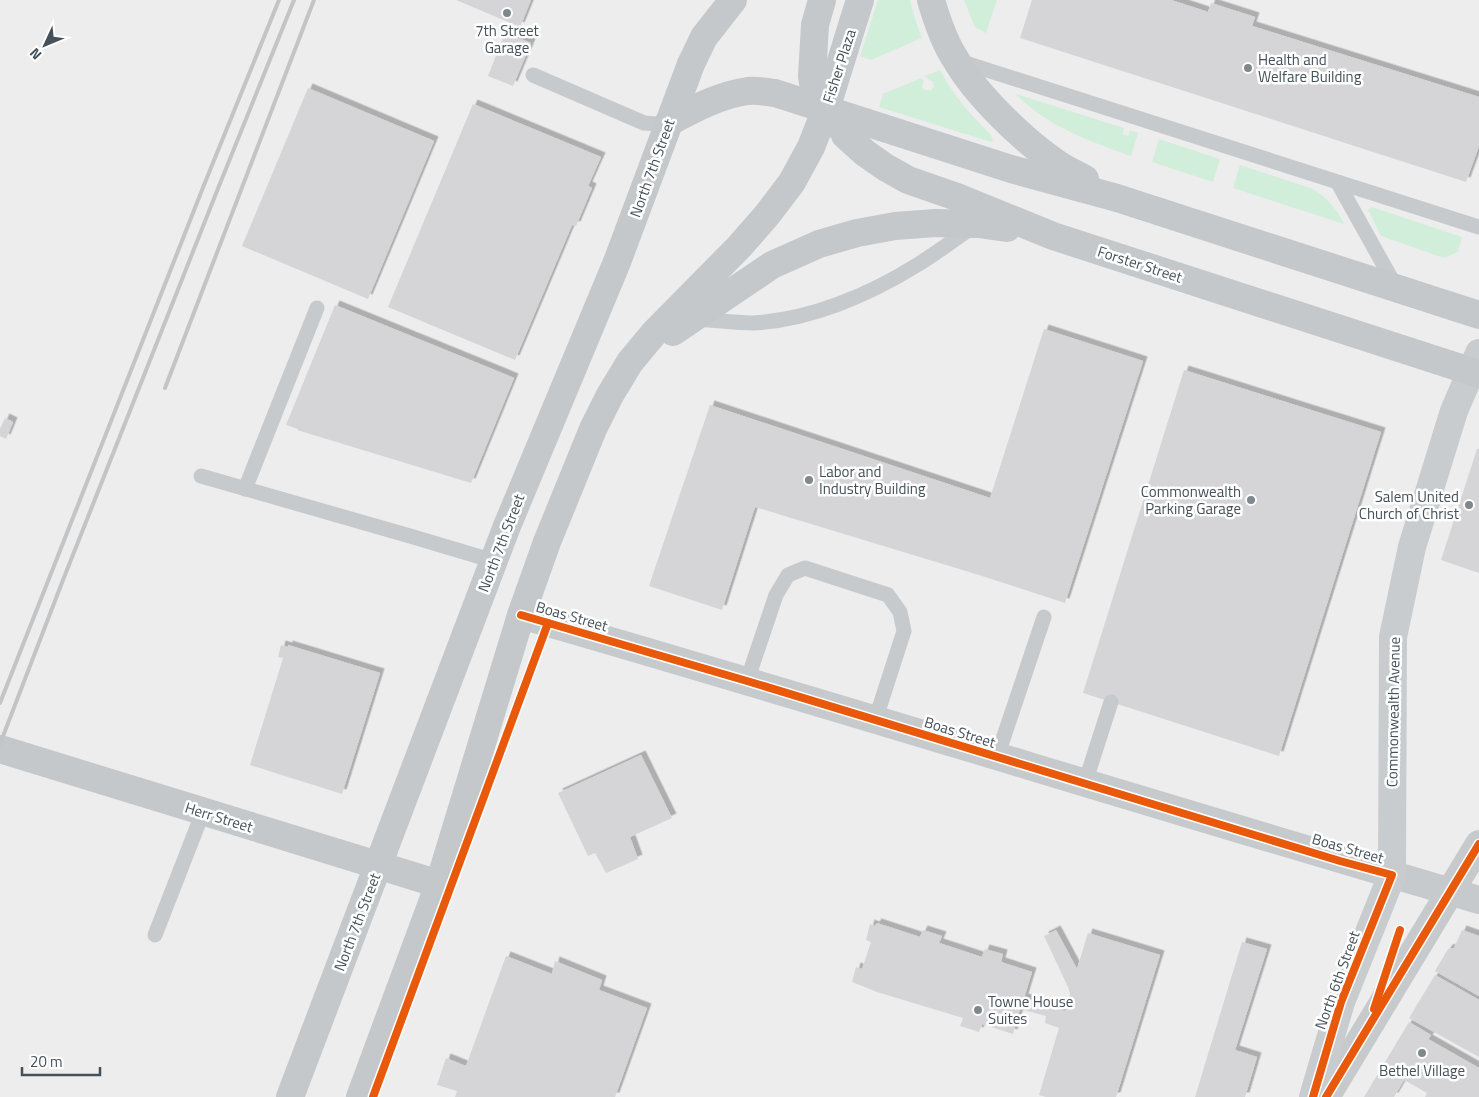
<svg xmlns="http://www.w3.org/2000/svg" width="1479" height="1097" font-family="'Titillium Web',sans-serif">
<defs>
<filter id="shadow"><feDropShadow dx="4.5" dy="-4.5" stdDeviation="0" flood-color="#0004"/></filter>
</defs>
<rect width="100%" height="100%" fill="#eeeded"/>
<g fill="#d1eeda">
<path d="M 878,0 L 910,0 L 914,16 L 922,38 L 871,60 L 860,56 Z"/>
<path d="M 964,0 L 997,0 L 986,33 L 975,27 Z"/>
<path d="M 940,70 C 953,95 970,114 990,134 L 993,140 L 991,142 L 879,107 L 883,94 L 921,78 L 924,81 L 922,86 L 923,89 L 930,91 L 934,87 L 933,82 L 928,79 L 925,76 Z"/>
<path d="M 1016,94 L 1124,128 L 1122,134 L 1128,136 L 1130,130 L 1138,133 L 1131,156 C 1089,141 1048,127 1016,94 Z"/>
<path d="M 1159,139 L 1220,159 L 1213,182 L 1152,162 Z"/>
<path d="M 1240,165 L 1313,189 C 1328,198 1336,208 1344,224 L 1233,188 Z"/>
<path d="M 1372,207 L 1462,237 L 1458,252 L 1444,258 L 1381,236 L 1368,210 Z"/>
</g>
<g fill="#d5d5d7" filter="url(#shadow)">
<path d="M 456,0 L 531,0 L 520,27 Z"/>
<path d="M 1032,0 L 1171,0 L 1208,12 L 1211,3 L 1255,17 L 1252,26 L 1479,97 L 1479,146 L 1466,182 L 1020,38 Z"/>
<path d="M 505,33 L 531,43 L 513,86 L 488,76 Z"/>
<path d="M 308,88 L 434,141 L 368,299 L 242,246 Z"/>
<path d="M 473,104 L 601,157 L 588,186 L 592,188 L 576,226 L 572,225 L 515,360 L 388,307 Z"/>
<path d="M 335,305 L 514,378 L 471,483 L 297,430 L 298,429 L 286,425 Z"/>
<path d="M 1044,329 L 1143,361 L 1065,603 L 979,575 L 755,507 L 722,610 L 649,586 L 710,405 L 990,498 Z"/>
<path d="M 1184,370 L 1381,432 L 1279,756 L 1083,693 Z"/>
<path d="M 5,418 L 13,422 L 6,439 L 0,436 L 0,429 Z"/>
<path d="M 1477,449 L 1479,449 L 1479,573 L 1441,560 Z"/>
<path d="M 281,645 L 288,647 L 288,645 L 380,673 L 342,794 L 250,765 L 283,658 L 278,657 Z"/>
<path d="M 641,755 L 672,818 L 630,837 L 638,859 L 606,873 L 595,853 L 588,856 L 558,793 Z"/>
<path d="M 877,923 L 920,937 L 923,930 L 942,936 L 939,943 L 982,957 L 985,949 L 1003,954 L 1001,962 L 1032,972 L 1024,998 L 1065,1011 L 1070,994 L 1068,987 L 1044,936 L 1056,930 L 1077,969 L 1088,933 L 1160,955 L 1116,1097 L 1046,1097 L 1039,1095 L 1059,1028 L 1045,1023 L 1046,1016 L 1020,1009 L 1013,1034 L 982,1024 L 979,1032 L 960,1026 L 963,1018 L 877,992 L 852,982 L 856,967 L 862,969 L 871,942 L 866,940 L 870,924 L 875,926 Z"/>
<path d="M 1462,930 L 1479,936 L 1479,996 L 1435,971 L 1448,949 L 1454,948 Z"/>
<path d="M 1242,942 L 1267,949 L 1235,1050 L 1257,1057 L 1245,1097 L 1195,1097 Z"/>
<path d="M 506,956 L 552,974 L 555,961 L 602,980 L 599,990 L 647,1008 L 615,1097 L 455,1097 L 457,1091 L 437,1085 L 446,1058 L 466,1066 Z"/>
<path d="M 1435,975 L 1479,1000 L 1479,1057 L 1409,1018 Z"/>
<path d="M 1409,1022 L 1431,1035 L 1428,1039 L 1479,1068 L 1479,1097 L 1425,1097 L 1427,1093 L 1404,1080 L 1394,1097 L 1364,1097 Z"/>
</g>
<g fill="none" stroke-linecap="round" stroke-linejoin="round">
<g stroke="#c7cacc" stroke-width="15">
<path d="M 959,61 L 1479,227"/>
<path d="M 533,75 L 644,123 L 657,124 L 669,122"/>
<path d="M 1338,183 L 1396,287"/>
<path d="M 696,319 C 715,320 734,323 753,323 C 810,320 869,295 917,265 C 937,253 955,239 974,226"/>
<path d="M 201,476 L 410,536 L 494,561"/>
<path d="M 245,489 L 317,308"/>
<path d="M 747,681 L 776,595 L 788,575 L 805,568 L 888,595 L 900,612 L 904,631 L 875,721"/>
<path d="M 997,757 L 1044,617"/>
<path d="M 1085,783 L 1111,702"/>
<path d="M 155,935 L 203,812"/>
</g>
<g stroke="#c7cacc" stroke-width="28">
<path d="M 521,615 C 841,707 1159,807 1479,900"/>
<path d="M 1326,1097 L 1479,844"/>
</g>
<path stroke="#c8ccce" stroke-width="28" d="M 1313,1097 L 1341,1002 L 1392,875 L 1393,637 L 1412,547 L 1454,411 L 1479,353"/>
<g stroke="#c4c8ca" stroke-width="28">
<path d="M 822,0 L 815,25 L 812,76 L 814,89 L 826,109 L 845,133 L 845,135 L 865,153 L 885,167 L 908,180 L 957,197 L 1053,236 L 1479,374"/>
<path d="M 931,0 C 937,21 944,42 956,60 C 977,96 1024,141 1058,164 C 1067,170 1076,174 1085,179"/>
<path d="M 669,122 C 694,109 719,95 748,91 C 757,90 767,92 775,93 L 1011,169 L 1117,198 L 1479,315"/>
<path d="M 673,332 L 772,265 L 819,244 L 857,233 L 895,226 L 935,223 L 978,224 L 1007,228"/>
<path d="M 0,749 L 439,884"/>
<path d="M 290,1097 L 507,526 L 617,262 L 691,64 L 704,37 L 733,0"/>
<path d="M 360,1097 L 439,884 L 521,615 L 547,542 L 593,429 L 610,395 L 630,362 L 655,332 L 739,247 L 767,215 L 792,182 L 811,147 L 826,109 L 860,0"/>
</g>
<g stroke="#c2c4c6" stroke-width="4">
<path d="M 165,388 L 314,0"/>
<path d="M 0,703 L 204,185 L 279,0"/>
<path d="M 0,744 L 63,580 L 217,191 L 294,0"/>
</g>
<defs>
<g id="cycleway">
<path d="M 521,615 L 747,681 L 1340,861 L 1392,875 L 1341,1002 L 1313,1097"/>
<path d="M 1374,1009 L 1400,930"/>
<path d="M 373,1097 L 548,623"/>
<path d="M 1326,1097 L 1479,844"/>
</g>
</defs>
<use href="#cycleway" stroke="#fff" stroke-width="11"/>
<use href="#cycleway" stroke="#e8590c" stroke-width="8"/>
</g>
<g fill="#80888d" stroke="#fff" stroke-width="2">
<circle cx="507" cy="13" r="5"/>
<circle cx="1248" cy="68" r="5"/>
<circle cx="809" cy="480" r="5"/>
<circle cx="1251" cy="500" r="5"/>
<circle cx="1469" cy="505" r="5"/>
<circle cx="978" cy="1010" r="5"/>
<circle cx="1422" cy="1053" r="5"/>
</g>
<g text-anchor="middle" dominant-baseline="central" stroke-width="5" stroke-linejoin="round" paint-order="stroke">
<g font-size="15" fill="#45515a" stroke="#fff" text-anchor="start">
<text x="507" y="30" text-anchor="middle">7th Street<tspan x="507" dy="17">Garage</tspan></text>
<text x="1258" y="59">Health and<tspan x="1258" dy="17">Welfare Building</tspan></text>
<text x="819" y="471">Labor and<tspan x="819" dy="17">Industry Building</tspan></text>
<text x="1241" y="491" text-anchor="end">Commonwealth<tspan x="1241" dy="17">Parking Garage</tspan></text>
<text x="1459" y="496" text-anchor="end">Salem United<tspan x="1459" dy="17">Church of Christ</tspan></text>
<text x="988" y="1001">Towne House<tspan x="988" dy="17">Suites</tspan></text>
<text x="1422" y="1070" text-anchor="middle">Bethel Village</text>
</g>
<g font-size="15" fill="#45515a" stroke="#fff">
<text transform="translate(839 66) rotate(-72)">Fisher Plaza</text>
<text transform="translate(652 168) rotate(-70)">North 7th Street</text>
<text transform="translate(1140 264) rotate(18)">Forster Street</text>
<text transform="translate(501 543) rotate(-69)">North 7th Street</text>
<text transform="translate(572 616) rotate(16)">Boas Street</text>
<text transform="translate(1393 712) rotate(-89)">Commonwealth Avenue</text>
<text transform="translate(960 732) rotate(17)">Boas Street</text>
<text transform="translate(219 817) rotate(17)">Herr Street</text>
<text transform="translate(1348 848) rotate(16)">Boas Street</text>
<text transform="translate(357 922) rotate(-69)">North 7th Street</text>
<text transform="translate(1337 980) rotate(-70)">North 6th Street</text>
</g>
</g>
<g transform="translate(45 45) rotate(226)" stroke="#ffffff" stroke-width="4" paint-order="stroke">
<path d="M0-4L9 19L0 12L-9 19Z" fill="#45515a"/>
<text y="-8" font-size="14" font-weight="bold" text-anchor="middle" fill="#45515a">N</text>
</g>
<path d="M22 1067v8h78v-8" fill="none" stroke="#45515a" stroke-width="2.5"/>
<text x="30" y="1067" font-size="15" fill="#45515a" stroke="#ffffff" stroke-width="4" paint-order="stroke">20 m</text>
</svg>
